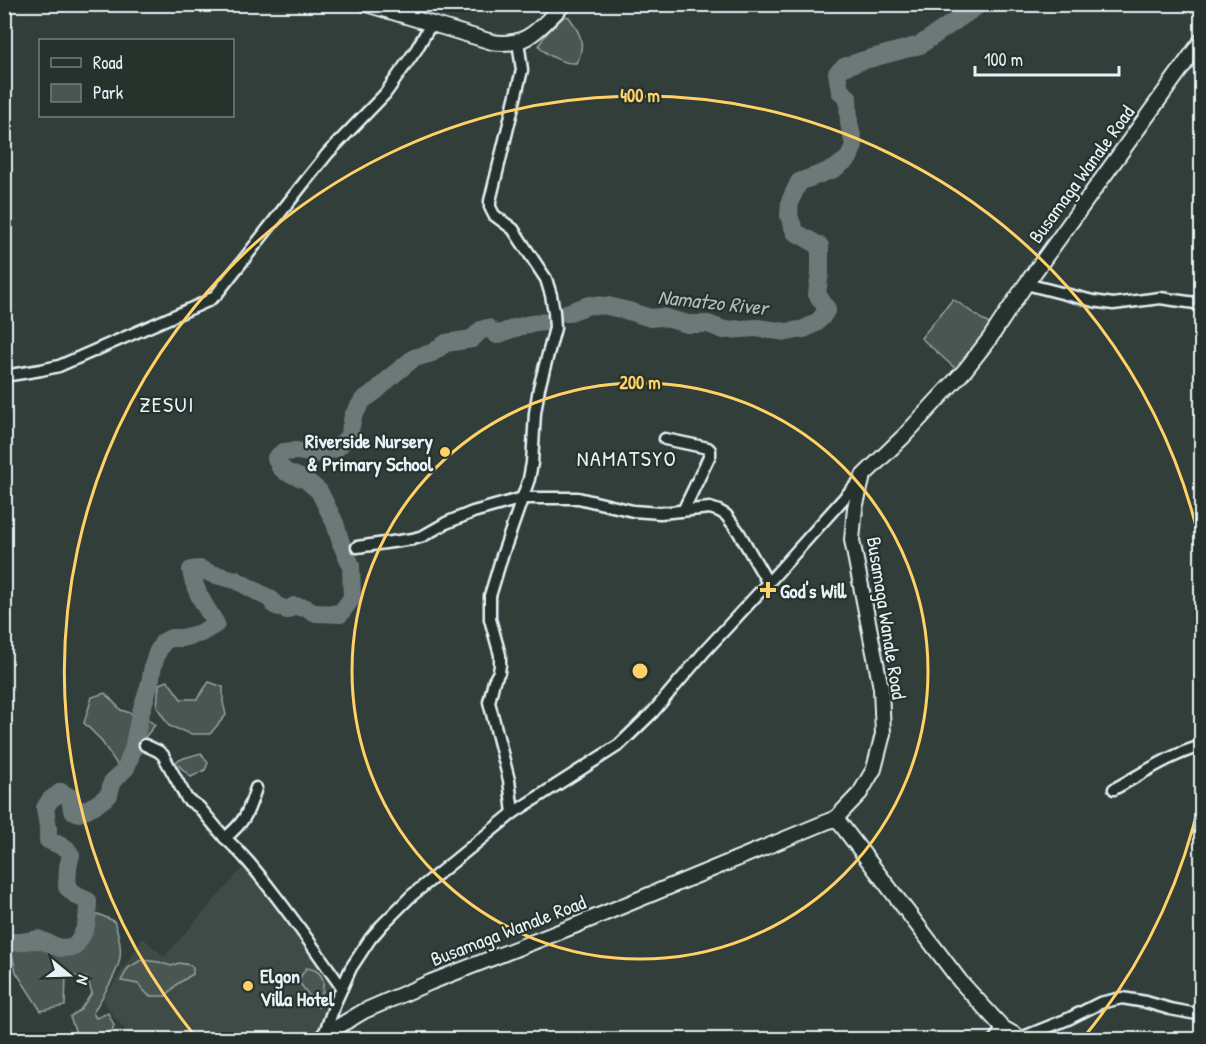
<svg xmlns="http://www.w3.org/2000/svg" width="1206" height="1044" font-family="'Patrick Hand',sans-serif">
<rect width="100%" height="100%" fill="#323e39"/>
<filter id="ink" filterUnits="userSpaceOnUse"><feTurbulence type="fractalNoise" baseFrequency=".0167" numOctaves="2"/><feDisplacementMap in="SourceGraphic" scale="12" xChannelSelector="R" yChannelSelector="G"/><feConvolveMatrix kernelMatrix="1 2 1 2 8 2 1 2 1" color-interpolation-filters="sRGB"/></filter>
<g filter="url(#ink)">
<path fill="#3f4b46" d="M 248,862 L 339,989 L 318,1039 L 133,1039 L 113,1015 L 103,1000 L 143,938 L 164,957 Z"/>
<g fill="#495651" stroke="#98a4a4" stroke-width="1.5">
<path d="M 565,16 L 569,17 C 580,32 587,46 576,63 C 564,64 547,56 539,46 C 544,34 555,25 565,16 Z"/>
<path d="M 953,299 L 993,327 L 957,370 L 921,338 Z"/>
<path d="M 168,681 L 181,699 L 197,699 L 209,682 L 223,687 L 223,702 L 226,715 L 210,734 L 191,734 L 169,726 L 157,707 L 159,684 Z"/>
<path d="M 105,693 L 121,710 L 146,718 L 155,725 L 142,741 L 133,762 L 118,766 L 100,739 L 84,723 L 92,697 Z"/>
<path d="M 201,753 L 208,763 L 205,770 L 191,777 L 175,762 L 184,758 Z"/>
<path d="M 98,914 L 114,921 C 118,933 123,949 119,962 C 115,979 101,998 93,1013 L 96,1018 L 108,1013 L 114,1025 L 112,1031 L 92,1036 L 76,1033 L 70,1017 L 80,1010 L 92,993 L 87,978 L 66,975 L 65,1006 L 41,1011 L 16,972 L 9,942 L 21,942 L 38,939 L 60,948 L 74,947 L 84,933 L 89,920 Z"/>
<path d="M 141,960 L 159,962 L 171,966 L 179,963 L 190,965 L 193,968 L 193,974 L 177,984 L 166,996 L 149,996 L 138,984 L 121,981 L 128,968 Z"/>
<path d="M 306,968 C 331,971 323,992 318,1007 L 298,981 Z"/>
</g>
<g fill="none" stroke-linecap="round" stroke-linejoin="round">
<g stroke="#6d7978" stroke-width="18">
<path d="M 567,313 L 589,305 L 608,306 L 632,312 L 650,318 L 662,317 L 688,324 L 708,324 L 724,330 L 757,328 L 787,332 L 804,329 L 816,323 L 822,317 L 827,309 L 817,294 L 820,272 L 820,246 L 795,232 L 789,216 L 790,201 L 799,182 L 834,169 L 849,158 L 854,145 L 849,123 L 848,97 L 840,91 L 837,73 L 844,67 L 861,61 L 920,45 L 980,4"/>
<path d="M 4,939 L 9,942 L 21,942 L 38,939 L 60,948 L 74,947 C 87,930 88,922 88,901 L 77,896 L 67,887 L 68,867 L 71,855 L 66,848 L 48,840 L 48,827 L 45,808 L 50,800 L 61,792 L 70,797 L 72,810 L 79,813 L 97,804 L 109,795 L 112,782 L 126,768 L 133,749 L 140,715 L 150,683 L 153,666 L 157,653 L 163,642 L 171,638 L 182,638 L 201,633 L 216,624 C 206,607 194,591 191,570 L 200,569 L 212,574 L 236,580 L 272,600 L 274,605 L 287,610 L 294,606 L 306,608 L 316,613 L 340,614 L 352,598 L 351,565 L 341,543 L 335,523 L 319,491 L 306,480 L 286,472 L 280,467 L 276,458 L 283,452 L 297,451 L 314,454 L 337,448 L 349,436 L 353,416 L 363,400 L 376,391 L 393,375 L 414,358 L 432,353 L 446,343 L 472,339 L 481,330 L 488,328 L 497,335 C 513,328 532,322 549,322"/>
</g>
<defs>
<g id="minor">
<path d="M 1026,284 L 1093,301 L 1113,304 L 1160,298 L 1202,304"/>
<path d="M 4,376 L 41,370 L 59,366 L 208,301 L 216,295 L 303,184 L 328,153 L 385,94 L 416,50 L 431,24"/>
<path d="M 665,439 L 708,448 L 710,450 L 710,455 L 683,511"/>
<path d="M 357,547 L 413,539 L 423,536 L 446,523 L 473,512 L 523,498 L 578,498 L 633,511 L 660,513 L 710,508 L 719,511 L 726,515 L 738,531 L 768,583"/>
<path d="M 145,745 L 158,751 L 163,755 L 187,799 L 199,807 L 225,838"/>
<path d="M 256,788 C 248,812 246,821 225,838 C 243,854 257,872 271,890 C 296,922 319,955 342,988"/>
<path d="M 1114,789 C 1142,774 1171,754 1202,746"/>
<path d="M 513,813 L 509,780 L 489,702 L 494,681 L 499,672 L 500,665 L 500,655 L 490,619 L 490,596 L 502,556 L 529,479 L 532,463 L 535,413 L 539,388 L 555,328 L 554,312 L 551,295 L 546,279 L 513,229 L 494,215 L 490,207 L 490,201 L 522,70 L 518,41"/>
<path d="M 324,1035 L 336,1001 L 351,968 L 370,939 L 382,925 L 411,896 L 513,813 L 619,745 L 653,712 L 705,651 L 768,583 L 861,479"/>
<path d="M 1021,1038 L 1068,1019 L 1100,1003 L 1122,998 L 1146,1002 L 1170,1009 L 1202,1015"/>
<path d="M 994,1040 L 1003,1028"/>
</g>
<g id="tertiary">
<path d="M 366,4 L 492,42 C 528,48 540,27 564,4"/>
<path d="M 836,818 L 960,981 L 1003,1028 L 1024,1040"/>
<path d="M 322,1040 L 324,1035 L 364,1011 L 431,982 L 574,926 L 836,818 L 860,793 L 874,769 L 883,734 L 881,688 L 852,540 L 855,508 L 863,476 L 903,437 L 965,370 L 990,338 L 1026,284 L 1202,40"/>
</g>
</defs>
<use href="#minor" stroke="#e8f1f8" stroke-width="15"/>
<use href="#tertiary" stroke="#e8f1f8" stroke-width="18"/>
<use href="#minor" stroke="#26332d" stroke-width="10"/>
<use href="#tertiary" stroke="#26332d" stroke-width="14"/>
</g>
</g>
<g fill="none" stroke="#ffd166" stroke-width="3">
<circle cx="640" cy="671" r="288"/>
<path d="M1201 795A575 575 0 0 1 1084 1037M196 1037A575 575 0 1 1 1201 547"/>
</g>
<g fill="#ffd166" stroke="#26332d" stroke-width="2">
<circle cx="445" cy="452" r="6"/>
<path d="M765 581h6v6h6v6h-6v6h-6v-6h-6v-6h6z"/>
<circle cx="248" cy="986" r="6"/>
</g>
<g text-anchor="middle" dominant-baseline="central" stroke-width="4.5" stroke-linejoin="round" paint-order="stroke">
<g font-size="20" fill="#e8f1f8" stroke="#26332d">
<text transform="translate(1081 174) rotate(-54)">Busamaga Wanale Road</text>
<text transform="translate(887 618) rotate(81)">Busamaga Wanale Road</text>
<text transform="translate(508 930) rotate(-21)">Busamaga Wanale Road</text>
</g>
<g font-size="20" font-weight="bold" fill="#e8f1f8" stroke="#26332d" text-anchor="start">
<text x="433" y="440" text-anchor="end">Riverside Nursery<tspan x="433" dy="23">&amp; Primary School</tspan></text>
<text x="780" y="590">God's Will</text>
<text x="260" y="975">Elgon<tspan x="260" dy="23">Villa Hotel</tspan></text>
</g>
<g font-size="21" font-style="italic" fill="#b1bbbe" stroke="#26332d">
<text transform="translate(713 302) rotate(6)">Namatzo River</text>
</g>
<g font-size="22" letter-spacing="1.5" fill="#e8f1f8" stroke="#26332d">
<text x="167" y="404">ZESUI</text>
<text x="627" y="458">NAMATSYO</text>
</g>
</g>
<circle cx="640" cy="671" r="9" fill="#ffd166" stroke="#26332d" stroke-width="3"/>
<g font-size="18" text-anchor="middle" font-weight="bold" fill="#ffd166" stroke="#26332d" stroke-width="4.5" stroke-linejoin="round" paint-order="stroke">
<text x="640" y="102">400 m</text>
<text x="640" y="389">200 m</text>
</g>
<rect width="1206" height="1044" fill="none" stroke="#26332d" stroke-width="24"/>
<rect x="12" y="12" width="1182" height="1020" fill="none" stroke="#e8f1f8" stroke-width="2" filter="url(#ink)"/>
<rect x="39" y="39" width="195" height="78" fill="#26332d" stroke="#747f7e" stroke-width="1.5"/>
<rect x="51" y="58" width="30" height="9" fill="#26332d" stroke="#747f7e" stroke-width="1.5"/>
<text x="93" y="69" font-size="18" fill="#e8f1f8">Road</text>
<rect x="51" y="84" width="30" height="18" fill="#495651" stroke="#747f7e" stroke-width="1.5"/>
<text x="93" y="99" font-size="18" fill="#e8f1f8">Park</text>
<g transform="translate(69 975) rotate(109)" stroke="#26332d" stroke-width="4.5" paint-order="stroke">
<path d="M0-4.5L10 22L0 15L-10 22Z" fill="#e8f1f8"/>
<text y="-9" font-size="16" font-weight="bold" text-anchor="middle" fill="#e8f1f8">N</text>
</g>
<path d="M975 66v9h144v-9" fill="none" stroke="#e8f1f8" stroke-width="3"/>
<text x="984" y="66" font-size="18" fill="#e8f1f8" stroke="#26332d" stroke-width="4.5" paint-order="stroke">100 m</text>
</svg>
